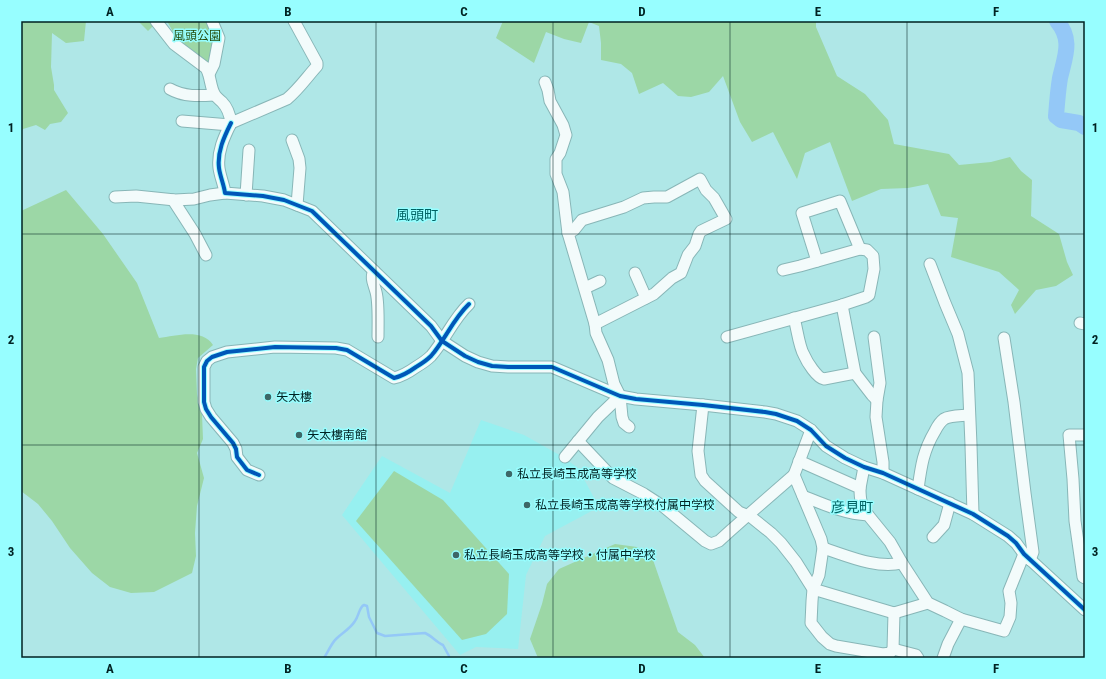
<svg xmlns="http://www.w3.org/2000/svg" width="1106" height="679" font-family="'Roboto Condensed','Noto Sans JP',sans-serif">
<rect width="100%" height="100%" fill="#afe7e7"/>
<path fill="#97f0f0" d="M 481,420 L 524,435 L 563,457 L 578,468 L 599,507 L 545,536 L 526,575 L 518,649 L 476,647 L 460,655 L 342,515 L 382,456 L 450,493 Z"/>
<g fill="#9cd7a6">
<path d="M 21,21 L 86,21 L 84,41 L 66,43 L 52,33 L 51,67 L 54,85 L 54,90 L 68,113 L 61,122 L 50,124 L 45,130 L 36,125 L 23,129 L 21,132 Z"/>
<path d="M 138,21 L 150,21 L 153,26 L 148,31 Z"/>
<path d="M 167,21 L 206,21 L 214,37 L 210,64 L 177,39 Z"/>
<path d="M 503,21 L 816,21 L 816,27 L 837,76 L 865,94 L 888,120 L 894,144 L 949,154 L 959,165 L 991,162 L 1010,157 L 1021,171 L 1032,180 L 1031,216 L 1059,234 L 1067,262 L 1073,275 L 1056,286 L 1036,290 L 1015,314 L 1011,305 L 1019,290 L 999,272 L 951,257 L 958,218 L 941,216 L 928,184 L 908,188 L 881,189 L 852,201 L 830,142 L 805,153 L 797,179 L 773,132 L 752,142 L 740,122 L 723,76 L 709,92 L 691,97 L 678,96 L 663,83 L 639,94 L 632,73 L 621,64 L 601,60 L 601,43 L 599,26 L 589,22 L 581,43 L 564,39 L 546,32 L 534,63 L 496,38 Z"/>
<path d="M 66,190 L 103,234 L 137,283 L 159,338 C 176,336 202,328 213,345 L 198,358 L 196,369 L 197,394 L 202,414 L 203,439 L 197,453 L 204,478 L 197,506 L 195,533 L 196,556 L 192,573 L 154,592 L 131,593 L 110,587 L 92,573 L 70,548 L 52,521 L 38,504 L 21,491 L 21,211 Z"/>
<path d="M 394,471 L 443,500 L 509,574 L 507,614 L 486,634 L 462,640 L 356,521 Z"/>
<path d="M 615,544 L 637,547 L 652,557 L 678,632 L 695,645 L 705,658 L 706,658 L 538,658 L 530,639 L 542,604 L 547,584 L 559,569 Z"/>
</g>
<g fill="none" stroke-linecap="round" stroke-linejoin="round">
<path stroke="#94c8f7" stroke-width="2.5" d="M 324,658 C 328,652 331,644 336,639 C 342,633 350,629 355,621 C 359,616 359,607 364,605 L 367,606 L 369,617 L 377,633 L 385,636 L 425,633 C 432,636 436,642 443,645 L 449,656"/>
<path stroke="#94c8f7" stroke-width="16" d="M 1057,21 C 1073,40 1065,56 1060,78 C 1058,90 1057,103 1056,116 L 1061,120 L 1079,123 L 1085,127"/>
<defs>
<g id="minor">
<path d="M 156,21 L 174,44 L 206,68 C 211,76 210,88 215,95 C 217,98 220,100 222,102 C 228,108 230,115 231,123 L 287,99 C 299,89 307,77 317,66 L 317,63 L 294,21"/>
<path d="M 209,74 L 214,64 L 219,38 L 212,21"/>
<path d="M 545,82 L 548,90 L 550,101 L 563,125 L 566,135 L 560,153 L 556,159 L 556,174 L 563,192 L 568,233 L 595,324 L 596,333 L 608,360 L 614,384 L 620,396 L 622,417 L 624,423 L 629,427"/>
<path d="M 170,89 C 184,97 199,96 214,95"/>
<path d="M 182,121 L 230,125"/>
<path d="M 231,123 C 224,137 217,152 219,168 C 220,176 224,185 225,193 L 263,196 L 284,200 L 312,211 L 431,326 L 442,341 L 465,356 L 478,362 L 492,366 L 508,367 L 552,367 L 620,396 L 636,399 L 703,405 L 765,412 L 776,414 L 797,421 L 811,430 L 826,446 L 845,458 L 864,467 L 883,473 L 973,514 L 1008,536 L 1016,543 L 1024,554 L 1085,610"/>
<path d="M 292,140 L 299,159 L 300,168 L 297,205"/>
<path d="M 246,195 L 249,150"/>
<path d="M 115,197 L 136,196 L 175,200 L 194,199 L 210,195 L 225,193"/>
<path d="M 173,200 L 195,234 L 206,255"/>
<path d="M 568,233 L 574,230 L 582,220 L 624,207 L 643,198 L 654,197 L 667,197 L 700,179 L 706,190 L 714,198 L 726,219 L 701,231 L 699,234 L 695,246 L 688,255 L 681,273 L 672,278 L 654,294 L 595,324"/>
<path d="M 817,261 L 802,213 L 840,201 L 860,249"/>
<path d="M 930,264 L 945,303 L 958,334 L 968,373 L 971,445 L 973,514"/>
<path d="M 374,271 C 370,278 374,284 376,292 C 379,303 378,324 378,337"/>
<path d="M 635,273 L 646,298"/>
<path d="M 585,288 L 600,281"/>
<path d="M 842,305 L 855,373 L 872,395 L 877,400"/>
<path d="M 794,318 C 797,328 799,347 804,355 C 807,362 817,378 824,379 L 855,373"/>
<path d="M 1080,323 L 1085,324"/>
<path d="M 727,337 L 842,305 L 866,297 L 869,295 L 874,269 L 873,256 L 867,250 L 860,249 L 800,266 L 783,270"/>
<path d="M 874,337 L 880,383 L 877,400 L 876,417 L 883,462 L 883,473"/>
<path d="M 1004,338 L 1014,402 L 1025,493 L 1033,552 L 1030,560"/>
<path d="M 703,405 L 698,451 L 701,475 L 705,481 L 739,512 L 751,517 L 771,533 L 781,543 L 796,562 L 813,589 L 812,601 L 811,623 L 822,637 L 830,644 L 836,646 L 883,654 L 890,653 L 893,649 L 894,613"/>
<path d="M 811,430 L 794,475 L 821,539 L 823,548 L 819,575 L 813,589 L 894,613 L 928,603"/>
<path d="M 1085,435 L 1069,435 L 1073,479 L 1075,521 L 1083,577 L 1085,578"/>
<path d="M 578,441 L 613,478 L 644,494 L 664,507 L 705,541 L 711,544 L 719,541 L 730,531 L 747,516 L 794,475"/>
<path d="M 565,457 L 598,417 L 620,396"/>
<path d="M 799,461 L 860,488 C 860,499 861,507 868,515"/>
<path d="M 259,475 L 247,470 L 237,457 L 236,449 L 233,443 L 211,417 L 206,409 L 204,402 L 204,367 L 207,361 L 212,357 L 227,352 L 275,347 L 336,348 L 347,350 L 394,378 C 403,376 409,372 416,367 C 421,364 427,360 431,356 C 445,340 453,319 469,304"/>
<path d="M 860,488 L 864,467"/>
<path d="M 918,489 C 921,467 923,451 935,431 C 937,427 940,422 944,419 C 951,415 962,416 969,415"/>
<path d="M 803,496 C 823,504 845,514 868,515 L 890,542 L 902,563 L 928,603 L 945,611 L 961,619 L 1004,631 L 1010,617 L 1011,603 L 1009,591 L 1024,554"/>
<path d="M 933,537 L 944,525 L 950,503"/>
<path d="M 823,548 C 848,556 876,569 902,563"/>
<path d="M 893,649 L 916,655 L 918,658"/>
<path d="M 943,658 L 948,644 L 961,619"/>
</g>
</defs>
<use href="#minor" stroke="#88b6b7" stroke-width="13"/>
<use href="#minor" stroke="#f3fbfb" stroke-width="11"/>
<defs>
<g id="cycleway">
<path d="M 231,123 C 224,137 217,152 219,168 C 220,176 224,185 225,193 L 263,196 L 284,200 L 312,211 L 431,326 L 442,341 L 465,356 L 478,362 L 492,366 L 508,367 L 552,367 L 620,396 L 636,399 L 703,405 L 765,412 L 776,414 L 797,421 L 811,430 L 826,446 L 845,458 L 864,467 L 883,473 L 973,514 L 1008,536 L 1016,543 L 1024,554 L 1085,610"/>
<path d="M 259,475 L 247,470 L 237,457 L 236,449 L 233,443 L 211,417 L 206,409 L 204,402 L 204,367 L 207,361 L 212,357 L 227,352 L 275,347 L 336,348 L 347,350 L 394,378 C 403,376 409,372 416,367 C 421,364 427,360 431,356 C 445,340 453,319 469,304"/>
</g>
</defs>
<use href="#cycleway" stroke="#97feff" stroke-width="6"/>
<use href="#cycleway" stroke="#0057b8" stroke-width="4"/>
</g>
<path fill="none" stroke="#022" stroke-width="1" stroke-opacity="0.55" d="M 199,21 L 199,658M 376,21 L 376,658M 553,21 L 553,658M 730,21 L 730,658M 907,21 L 907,658M 21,234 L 1085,234M 21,445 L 1085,445"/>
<g fill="#3d6767" stroke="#97feff" stroke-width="1.5">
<circle cx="268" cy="397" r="4"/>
<circle cx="299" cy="435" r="4"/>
<circle cx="509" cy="474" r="4"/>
<circle cx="527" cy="505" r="4"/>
<circle cx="456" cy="555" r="4"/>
</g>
<g text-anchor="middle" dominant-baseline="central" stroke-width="3" stroke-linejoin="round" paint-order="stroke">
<g font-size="12" fill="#244b0b" stroke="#97feff">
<text x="197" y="36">風頭公園</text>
</g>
<g font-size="12" fill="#022" stroke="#97feff" text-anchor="start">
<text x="276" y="397">矢太樓</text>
<text x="307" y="435">矢太樓南館</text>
<text x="517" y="474">私立長崎玉成高等学校</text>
<text x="535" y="505">私立長崎玉成高等学校付属中学校</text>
<text x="464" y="555">私立長崎玉成高等学校・付属中学校</text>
</g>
<g font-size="14" fill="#006263" stroke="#97feff">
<text x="417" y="215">風頭町</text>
<text x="852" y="507">彦見町</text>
</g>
</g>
<rect width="1106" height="679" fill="none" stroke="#97feff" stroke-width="44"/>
<rect x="22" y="22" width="1062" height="635" fill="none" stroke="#022" stroke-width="1.5"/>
<g font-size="13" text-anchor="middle" font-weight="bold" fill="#022">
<text x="110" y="16">A</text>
<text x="288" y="16">B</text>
<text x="464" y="16">C</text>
<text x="642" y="16">D</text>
<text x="818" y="16">E</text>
<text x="996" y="16">F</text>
<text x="11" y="132">1</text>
<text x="1095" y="132">1</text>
<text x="11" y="344">2</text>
<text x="1095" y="344">2</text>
<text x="11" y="556">3</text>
<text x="1095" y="556">3</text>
<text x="110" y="673">A</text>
<text x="288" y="673">B</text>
<text x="464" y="673">C</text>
<text x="642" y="673">D</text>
<text x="818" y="673">E</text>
<text x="996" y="673">F</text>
</g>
</svg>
